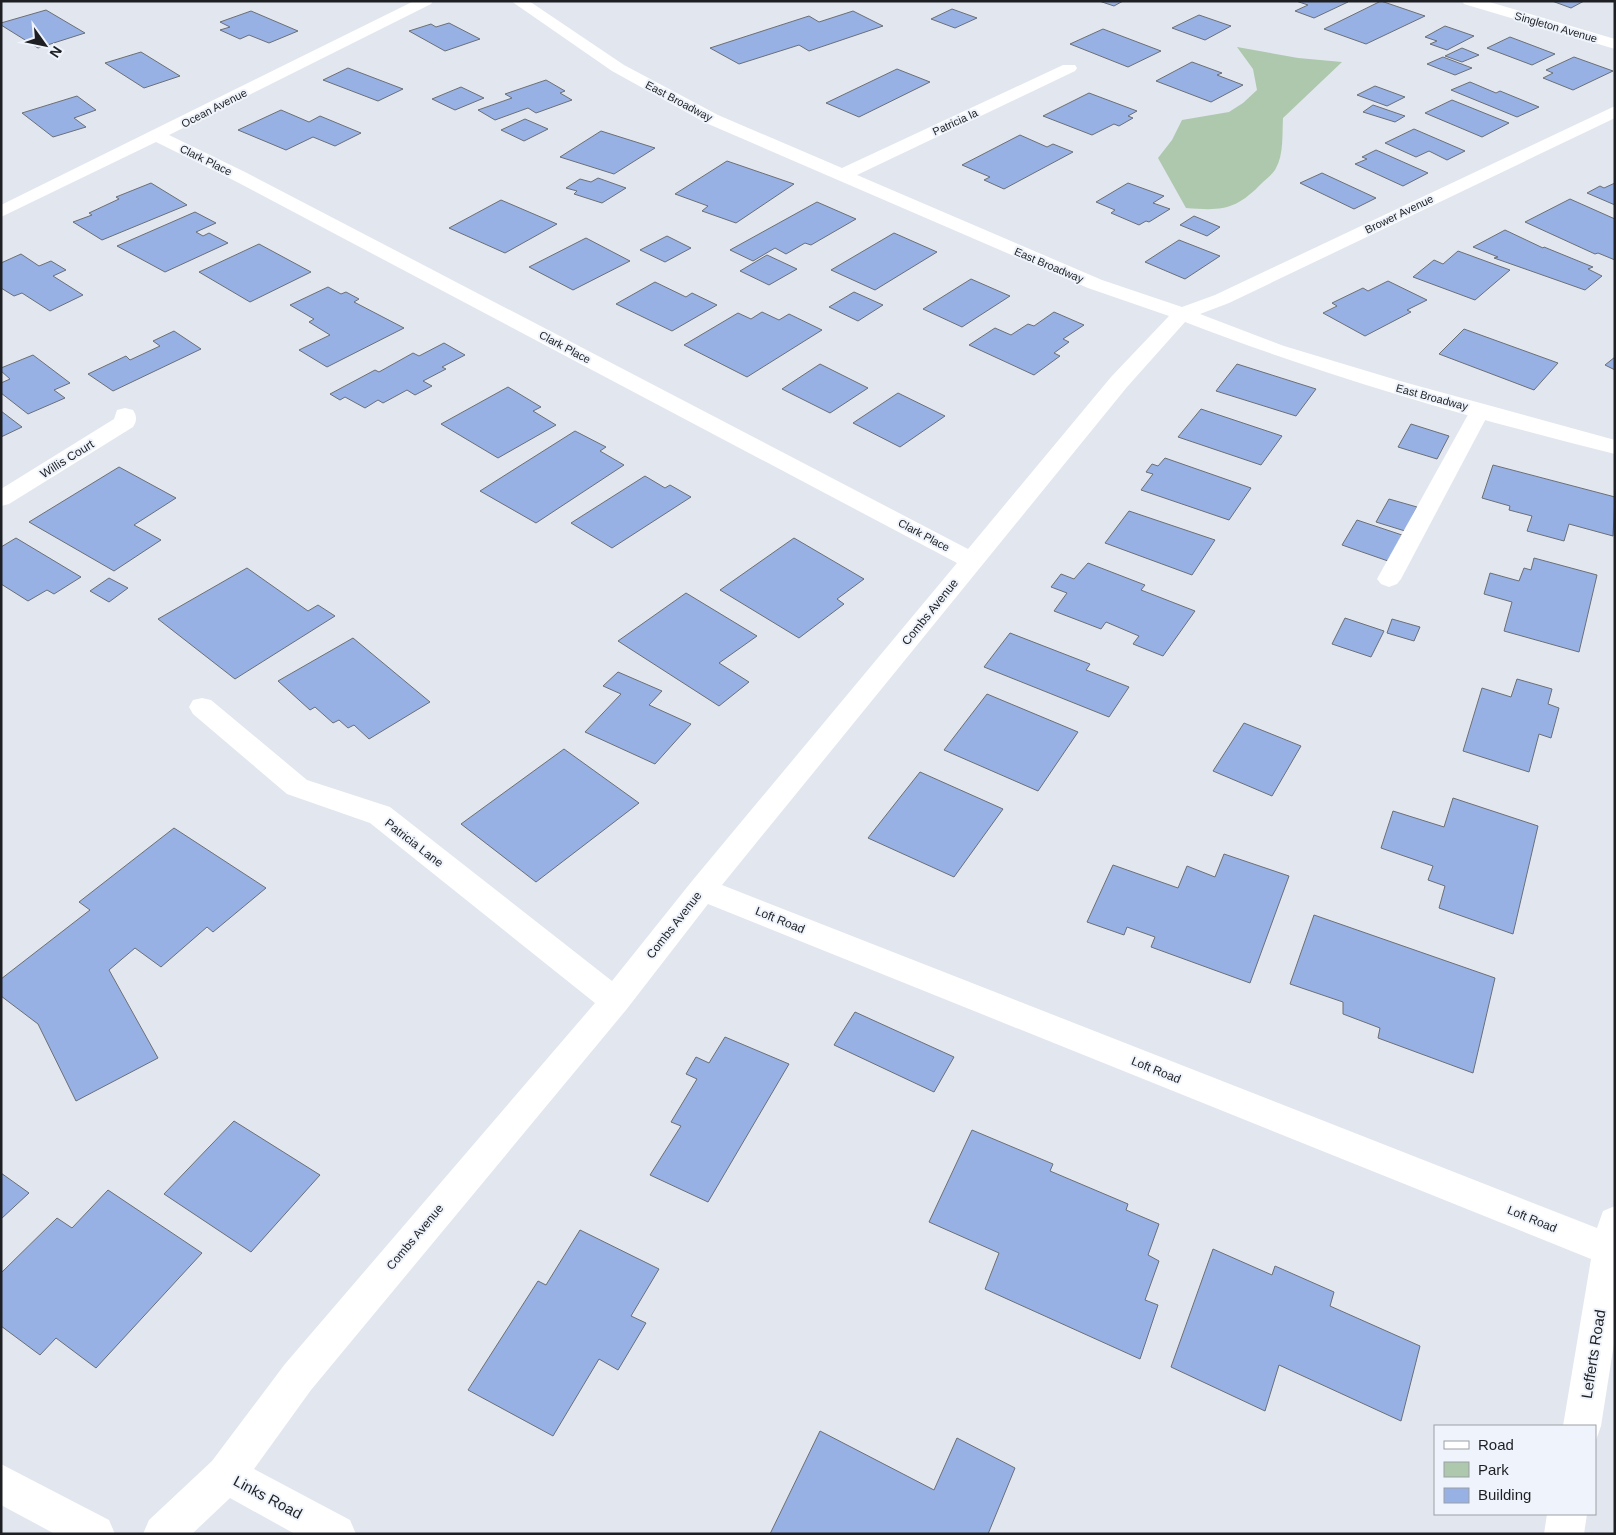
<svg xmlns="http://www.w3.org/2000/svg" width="1616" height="1535" font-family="Arial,sans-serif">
<rect width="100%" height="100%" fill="#e2e6ef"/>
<path fill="#adc8ac" d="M 1237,47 L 1298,58 L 1342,62 L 1283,118 C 1282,133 1284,154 1276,168 C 1274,173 1267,178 1263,182 C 1236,210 1223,211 1186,208 L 1158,158 L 1172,140 L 1182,120 L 1229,112 L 1243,103 L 1257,90 L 1253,69 Z"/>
<g fill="#98b1e4" stroke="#6b6f76">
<path d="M 1099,1 L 1123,1 L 1114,6 Z"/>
<path d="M 1296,1 L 1346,1 L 1348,2 L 1314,18 L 1295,11 L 1308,5 Z"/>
<path d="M 1381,1 L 1425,16 L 1366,44 L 1324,29 Z"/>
<path d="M 1552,1 L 1584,1 L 1571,8 Z"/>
<path d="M 952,9 L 977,18 L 955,28 L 931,19 Z"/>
<path d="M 46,10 L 85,33 L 38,48 L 1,25 L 1,23 Z"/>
<path d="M 251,11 L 298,31 L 269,43 L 249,35 L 240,39 L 220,30 L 230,27 L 220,22 Z"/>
<path d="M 853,11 L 883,26 L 809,51 L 799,45 L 739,64 L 710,48 L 809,16 L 819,22 Z"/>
<path d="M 1199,15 L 1231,26 L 1205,40 L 1172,28 Z"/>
<path d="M 449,23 L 480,39 L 445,51 L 409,31 L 431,24 L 436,27 Z"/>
<path d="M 1445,26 L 1474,36 L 1447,50 L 1430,44 L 1437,41 L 1425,37 Z"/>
<path d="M 1103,29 L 1161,51 L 1128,67 L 1070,44 Z"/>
<path d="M 1510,37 L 1555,54 L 1532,65 L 1487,48 Z"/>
<path d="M 1462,48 L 1479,55 L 1462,62 L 1445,56 Z"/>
<path d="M 141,52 L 180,76 L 144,88 L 105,63 Z"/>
<path d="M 1443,57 L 1472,68 L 1455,75 L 1427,64 Z"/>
<path d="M 1574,57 L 1613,71 L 1573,90 L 1543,78 L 1553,73 L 1546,70 Z"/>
<path d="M 1192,62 L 1222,73 L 1217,75 L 1243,85 L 1211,102 L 1156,81 Z"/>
<path d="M 348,68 L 403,89 L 378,101 L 323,80 Z"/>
<path d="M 897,69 L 930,82 L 859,117 L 826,103 Z"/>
<path d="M 546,80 L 565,91 L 560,93 L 572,100 L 536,113 L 528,108 L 495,120 L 478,110 L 512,98 L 505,94 Z"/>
<path d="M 1470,82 L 1496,93 L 1500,91 L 1539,107 L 1517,117 L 1451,90 Z"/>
<path d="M 1375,86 L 1405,97 L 1387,106 L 1357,95 Z"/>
<path d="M 461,87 L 484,98 L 455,110 L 432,99 Z"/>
<path d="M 1089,93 L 1137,111 L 1128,116 L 1133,118 L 1119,126 L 1114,124 L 1092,135 L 1043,116 Z"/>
<path d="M 77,96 L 96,110 L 74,118 L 86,127 L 53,137 L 22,113 Z"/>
<path d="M 1452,100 L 1509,123 L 1482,137 L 1425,113 Z"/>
<path d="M 1373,105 L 1405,116 L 1395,122 L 1363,112 Z"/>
<path d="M 281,110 L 309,122 L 320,116 L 361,133 L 335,146 L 313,137 L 286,150 L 238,130 Z"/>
<path d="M 525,119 L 548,129 L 524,141 L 501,130 Z"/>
<path d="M 1414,129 L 1465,151 L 1447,160 L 1429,151 L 1416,157 L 1385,143 Z"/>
<path d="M 601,131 L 655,148 L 614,174 L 560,157 Z"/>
<path d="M 1020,135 L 1047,147 L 1053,144 L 1073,152 L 1004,189 L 984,180 L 990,177 L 962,165 Z"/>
<path d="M 1376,150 L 1428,173 L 1403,186 L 1355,164 L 1367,159 L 1362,157 Z"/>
<path d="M 727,161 L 794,184 L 736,223 L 702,211 L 708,206 L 675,194 Z"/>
<path d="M 1322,173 L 1376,198 L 1354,209 L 1300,183 Z"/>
<path d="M 598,178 L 626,188 L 602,203 L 574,194 L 577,191 L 566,188 L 580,179 L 591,182 Z"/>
<path d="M 151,183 L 187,205 L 102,240 L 73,222 L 92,215 L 89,213 L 119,199 L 116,197 Z"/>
<path d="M 1128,183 L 1164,196 L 1153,203 L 1170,209 L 1149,222 L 1146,221 L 1139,225 L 1111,213 L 1115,210 L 1096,202 Z"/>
<path d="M 1615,183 L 1615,205 L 1587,193 L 1600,186 L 1604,188 Z"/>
<path d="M 1570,199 L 1615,219 L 1615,260 L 1598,253 L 1595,254 L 1525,222 Z"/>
<path d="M 501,200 L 557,224 L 505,253 L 449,228 Z"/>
<path d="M 817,202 L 856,219 L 811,245 L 805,243 L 786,254 L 775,248 L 753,261 L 730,250 Z"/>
<path d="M 195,212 L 216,223 L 196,232 L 203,236 L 209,233 L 228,243 L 165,272 L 117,246 Z"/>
<path d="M 1194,216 L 1220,227 L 1207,236 L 1180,225 Z"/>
<path d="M 1505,230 L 1543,248 L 1544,247 L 1593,267 L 1588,269 L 1602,276 L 1585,290 L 1494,258 L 1498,257 L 1473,247 Z"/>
<path d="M 894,233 L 937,252 L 875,290 L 831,270 Z"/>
<path d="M 667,236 L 691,248 L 665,262 L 640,250 Z"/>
<path d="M 586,238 L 630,261 L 573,290 L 529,267 Z"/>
<path d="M 1179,240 L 1220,256 L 1185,279 L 1145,262 Z"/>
<path d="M 259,244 L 311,272 L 250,302 L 199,272 Z"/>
<path d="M 1458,251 L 1510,270 L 1475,300 L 1413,277 L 1434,260 L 1443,264 Z"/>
<path d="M 21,254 L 39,266 L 51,261 L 66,270 L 53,276 L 83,295 L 50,311 L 22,293 L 14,296 L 1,288 L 1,263 Z"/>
<path d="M 767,255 L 797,269 L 769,285 L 740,271 Z"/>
<path d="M 971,279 L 1010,296 L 962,327 L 923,309 Z"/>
<path d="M 1388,281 L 1427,300 L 1407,310 L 1411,312 L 1365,336 L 1323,313 L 1337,306 L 1332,303 L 1363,288 L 1368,291 Z"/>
<path d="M 655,282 L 686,297 L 692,293 L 717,305 L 672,331 L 616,304 Z"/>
<path d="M 328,287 L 341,294 L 346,292 L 359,299 L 354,302 L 404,328 L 327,367 L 299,350 L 330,335 L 309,322 L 314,319 L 290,305 Z"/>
<path d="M 854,292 L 883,305 L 858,321 L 829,307 Z"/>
<path d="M 762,312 L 779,320 L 789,314 L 822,330 L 747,377 L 684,345 L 738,313 L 751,319 Z"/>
<path d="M 1054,312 L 1084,325 L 1063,339 L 1069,342 L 1054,353 L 1060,356 L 1034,375 L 969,345 L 995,328 L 1011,335 L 1028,324 L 1034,326 Z"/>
<path d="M 1464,329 L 1558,363 L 1534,390 L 1439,354 Z"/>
<path d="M 174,331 L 201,349 L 113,391 L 88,374 L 126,356 L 130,360 L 160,346 L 153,341 Z"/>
<path d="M 444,343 L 465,355 L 442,367 L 446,369 L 423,381 L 432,386 L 415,395 L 407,390 L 383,403 L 378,400 L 365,408 L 345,397 L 340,400 L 330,394 L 375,370 L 379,372 L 413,353 L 419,356 Z"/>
<path d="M 33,355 L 70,383 L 54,390 L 65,398 L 28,414 L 1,393 L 1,383 L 10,379 L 1,371 L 1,368 Z"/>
<path d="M 1615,357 L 1615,370 L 1605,365 Z"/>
<path d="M 820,364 L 868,388 L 830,413 L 782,389 Z"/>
<path d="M 1237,364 L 1316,389 L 1296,416 L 1216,391 Z"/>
<path d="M 508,387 L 541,407 L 533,411 L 556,425 L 498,458 L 441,424 Z"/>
<path d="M 898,393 L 945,416 L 900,447 L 853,423 Z"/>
<path d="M 1201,409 L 1282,436 L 1261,465 L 1178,437 Z"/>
<path d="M 1,411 L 22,427 L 1,437 Z"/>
<path d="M 1411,424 L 1449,436 L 1437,459 L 1398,447 Z"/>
<path d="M 575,431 L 606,447 L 600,451 L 624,465 L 536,523 L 480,491 Z"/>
<path d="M 1165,458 L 1251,488 L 1229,520 L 1141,490 L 1153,474 L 1146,472 L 1152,464 L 1158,466 Z"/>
<path d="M 1493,465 L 1615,497 L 1613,536 L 1569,524 L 1564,541 L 1527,531 L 1532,516 L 1509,510 L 1510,506 L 1482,498 Z"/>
<path d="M 119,467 L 176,498 L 134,525 L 161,540 L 114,571 L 29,522 Z"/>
<path d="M 645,476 L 665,488 L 670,485 L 691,497 L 612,548 L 571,523 Z"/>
<path d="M 1389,499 L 1417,507 L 1405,531 L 1376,522 Z"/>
<path d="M 1129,511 L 1215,540 L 1192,575 L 1105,543 Z"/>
<path d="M 1357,520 L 1402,535 L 1388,561 L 1342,545 Z"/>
<path d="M 16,538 L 81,577 L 54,594 L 47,590 L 28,601 L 1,584 L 1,547 Z"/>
<path d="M 794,538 L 864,579 L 837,599 L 844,604 L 799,638 L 720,590 Z"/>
<path d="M 1534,558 L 1597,575 L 1579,652 L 1504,631 L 1512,602 L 1484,594 L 1490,573 L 1519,581 L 1524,568 L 1531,570 Z"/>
<path d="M 1088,563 L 1145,585 L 1141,590 L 1195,611 L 1163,656 L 1133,644 L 1139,636 L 1106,622 L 1101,629 L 1054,611 L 1067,593 L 1051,587 L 1061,574 L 1074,579 Z"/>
<path d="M 247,568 L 308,611 L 318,605 L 335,616 L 235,679 L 158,619 Z"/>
<path d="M 109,578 L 128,588 L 109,602 L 90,591 Z"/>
<path d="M 686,593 L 757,636 L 719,663 L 749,682 L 719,706 L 618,641 Z"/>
<path d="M 1345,618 L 1384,631 L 1371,657 L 1332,644 Z"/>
<path d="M 1392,619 L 1420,627 L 1414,641 L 1387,633 Z"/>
<path d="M 1010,633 L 1090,664 L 1086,670 L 1129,687 L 1109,717 L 984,667 Z"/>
<path d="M 353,638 L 430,702 L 369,739 L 354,725 L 348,728 L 339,720 L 333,723 L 315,707 L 310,710 L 278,681 Z"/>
<path d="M 618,672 L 662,691 L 649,705 L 691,724 L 655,764 L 585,732 L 621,694 L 603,686 Z"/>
<path d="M 1517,679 L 1552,689 L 1548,704 L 1559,708 L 1551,738 L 1539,734 L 1529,772 L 1463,751 L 1482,688 L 1511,697 Z"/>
<path d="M 987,694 L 1078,732 L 1038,791 L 944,750 Z"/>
<path d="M 1244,723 L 1301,746 L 1272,796 L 1213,771 Z"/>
<path d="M 564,749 L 639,803 L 536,882 L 461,824 Z"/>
<path d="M 920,772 L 1003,809 L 954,877 L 868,838 Z"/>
<path d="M 1453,798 L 1538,826 L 1513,934 L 1439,908 L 1445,886 L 1428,880 L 1433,866 L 1381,848 L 1393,811 L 1444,827 Z"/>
<path d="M 174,828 L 266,888 L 213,932 L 207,927 L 161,967 L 135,948 L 109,970 L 158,1058 L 76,1101 L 38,1024 L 1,996 L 1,979 L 90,910 L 79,902 Z"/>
<path d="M 1224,854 L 1289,876 L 1250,983 L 1151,947 L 1155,937 L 1127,927 L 1124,935 L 1087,922 L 1113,865 L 1178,888 L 1187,866 L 1215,877 Z"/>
<path d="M 1314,915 L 1495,978 L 1473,1073 L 1378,1038 L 1380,1028 L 1343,1014 L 1343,1002 L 1290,984 Z"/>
<path d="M 855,1012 L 954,1057 L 934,1092 L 834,1045 Z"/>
<path d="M 725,1037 L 789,1064 L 708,1202 L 650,1175 L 681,1126 L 671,1122 L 697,1079 L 686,1074 L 696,1057 L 709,1063 Z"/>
<path d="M 234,1121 L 320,1175 L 251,1252 L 164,1194 Z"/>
<path d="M 972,1130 L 1053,1164 L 1050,1171 L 1128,1204 L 1126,1210 L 1159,1224 L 1148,1255 L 1159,1261 L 1145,1300 L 1158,1305 L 1140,1359 L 985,1289 L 999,1253 L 929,1222 Z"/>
<path d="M 1,1173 L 29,1193 L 1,1219 Z"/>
<path d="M 108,1190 L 202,1253 L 96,1368 L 56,1338 L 40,1355 L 1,1326 L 1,1273 L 57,1218 L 72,1228 Z"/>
<path d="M 580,1230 L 659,1269 L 631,1316 L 646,1323 L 618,1370 L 599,1359 L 553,1436 L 468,1390 L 538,1281 L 546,1285 Z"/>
<path d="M 1213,1249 L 1272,1275 L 1275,1266 L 1334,1292 L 1330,1306 L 1420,1346 L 1401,1421 L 1279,1365 L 1265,1411 L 1171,1367 Z"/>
<path d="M 820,1431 L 934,1490 L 957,1438 L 1015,1468 L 988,1534 L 770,1534 Z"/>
</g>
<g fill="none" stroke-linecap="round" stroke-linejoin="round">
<path fill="#fff" fill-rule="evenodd" d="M 1480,405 L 1487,407 L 1490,411 L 1401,579 L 1397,584 L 1389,587 L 1381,584 L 1377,579 L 1470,411 L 1473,407 Z"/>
<g fill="#fff" fill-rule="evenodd">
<path d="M 414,1 L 433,1 L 431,4 L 169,135 L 247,173 L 968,549 L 1111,377 L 1169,316 L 1088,288 L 706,123 L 612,71 L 511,1 L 529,1 L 624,65 L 718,115 L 842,168 L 1063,65 L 1075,65 L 1077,68 L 1075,71 L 857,175 L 1102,280 L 1182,307 L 1215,295 L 1615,106 L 1615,118 L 1229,303 L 1200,314 L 1284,346 L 1400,381 L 1615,440 L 1615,454 C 1470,418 1325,376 1185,322 L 1127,387 L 722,885 L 1597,1228 L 1603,1211 L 1615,1206 L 1615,1337 L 1601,1426 L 1596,1440 L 1595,1426 L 1563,1426 L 1591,1259 L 708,904 L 626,1010 L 311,1390 L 254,1469 L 350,1520 L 356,1534 L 295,1534 L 230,1498 L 192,1534 L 143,1534 L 149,1520 L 212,1461 L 285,1364 L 595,1003 L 370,823 L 287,794 L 193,714 L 189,707 L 193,700 L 202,698 L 211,700 L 307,780 L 390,807 L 612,981 L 692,881 L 957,563 L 235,181 L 156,142 L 1,217 L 1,205 Z"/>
<path d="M 1462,1 L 1486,1 L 1615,39 L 1615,49 L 1464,4 Z"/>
<path d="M 125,408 L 133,410 C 137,416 137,421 133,427 L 9,504 L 1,506 L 1,489 L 114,419 L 117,410 Z"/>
<path d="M 1,1464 L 109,1520 L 115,1534 L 55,1534 L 1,1505 Z"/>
<path d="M 1547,1514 L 1587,1514 L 1584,1534 L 1544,1534 Z"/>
</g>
</g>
<g text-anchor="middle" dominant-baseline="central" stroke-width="4" stroke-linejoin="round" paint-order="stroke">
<g font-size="11" fill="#1d1f22" stroke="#eff4fc">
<text transform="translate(1556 27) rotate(16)">Singleton Avenue</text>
<text transform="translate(679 101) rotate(28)">East Broadway</text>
<text transform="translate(214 108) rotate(-27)">Ocean Avenue</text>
<text transform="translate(955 122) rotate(-25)">Patricia la</text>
<text transform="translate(206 160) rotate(26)">Clark Place</text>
<text transform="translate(1399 214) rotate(-26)">Brower Avenue</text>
<text transform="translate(1049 265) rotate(23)">East Broadway</text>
<text transform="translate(565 347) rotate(28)">Clark Place</text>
<text transform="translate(1432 397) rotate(15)">East Broadway</text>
<text transform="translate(924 535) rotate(28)">Clark Place</text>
</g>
<g font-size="12" fill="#1d1f22" stroke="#eff4fc">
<text transform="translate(67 459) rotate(-32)">Willis Court</text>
<text transform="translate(930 612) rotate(-51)">Combs Avenue</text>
<text transform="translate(414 843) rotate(38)">Patricia Lane</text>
<text transform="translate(780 920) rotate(22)">Loft Road</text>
<text transform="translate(674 925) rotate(-52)">Combs Avenue</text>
<text transform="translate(1156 1070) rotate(22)">Loft Road</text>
<text transform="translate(1532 1219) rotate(22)">Loft Road</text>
<text transform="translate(415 1237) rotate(-50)">Combs Avenue</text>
</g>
<g font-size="15" fill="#1d1f22" stroke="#eff4fc">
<text transform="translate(1593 1354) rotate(-81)">Lefferts Road</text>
<text transform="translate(268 1497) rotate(28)">Links Road</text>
</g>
</g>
<rect width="1616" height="1535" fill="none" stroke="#1d1f22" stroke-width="5"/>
<rect x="1434" y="1425" width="162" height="90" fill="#eff4fc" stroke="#9b9fa5"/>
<rect x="1444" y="1441" width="25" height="8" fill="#ffffff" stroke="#9b9fa5"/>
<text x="1478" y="1450" font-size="15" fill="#1d1f22">Road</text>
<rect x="1444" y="1462" width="25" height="15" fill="#adc8ac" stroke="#9b9fa5"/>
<text x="1478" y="1475" font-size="15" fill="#1d1f22">Park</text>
<rect x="1444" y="1488" width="25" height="15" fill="#98b1e4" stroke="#9b9fa5"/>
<text x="1478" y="1500" font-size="15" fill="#1d1f22">Building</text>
<g transform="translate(45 45) rotate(123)" stroke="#eff4fc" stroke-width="4" paint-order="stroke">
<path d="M0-4L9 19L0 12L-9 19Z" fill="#1d1f22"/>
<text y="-8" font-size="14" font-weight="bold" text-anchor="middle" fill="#1d1f22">N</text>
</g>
</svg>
